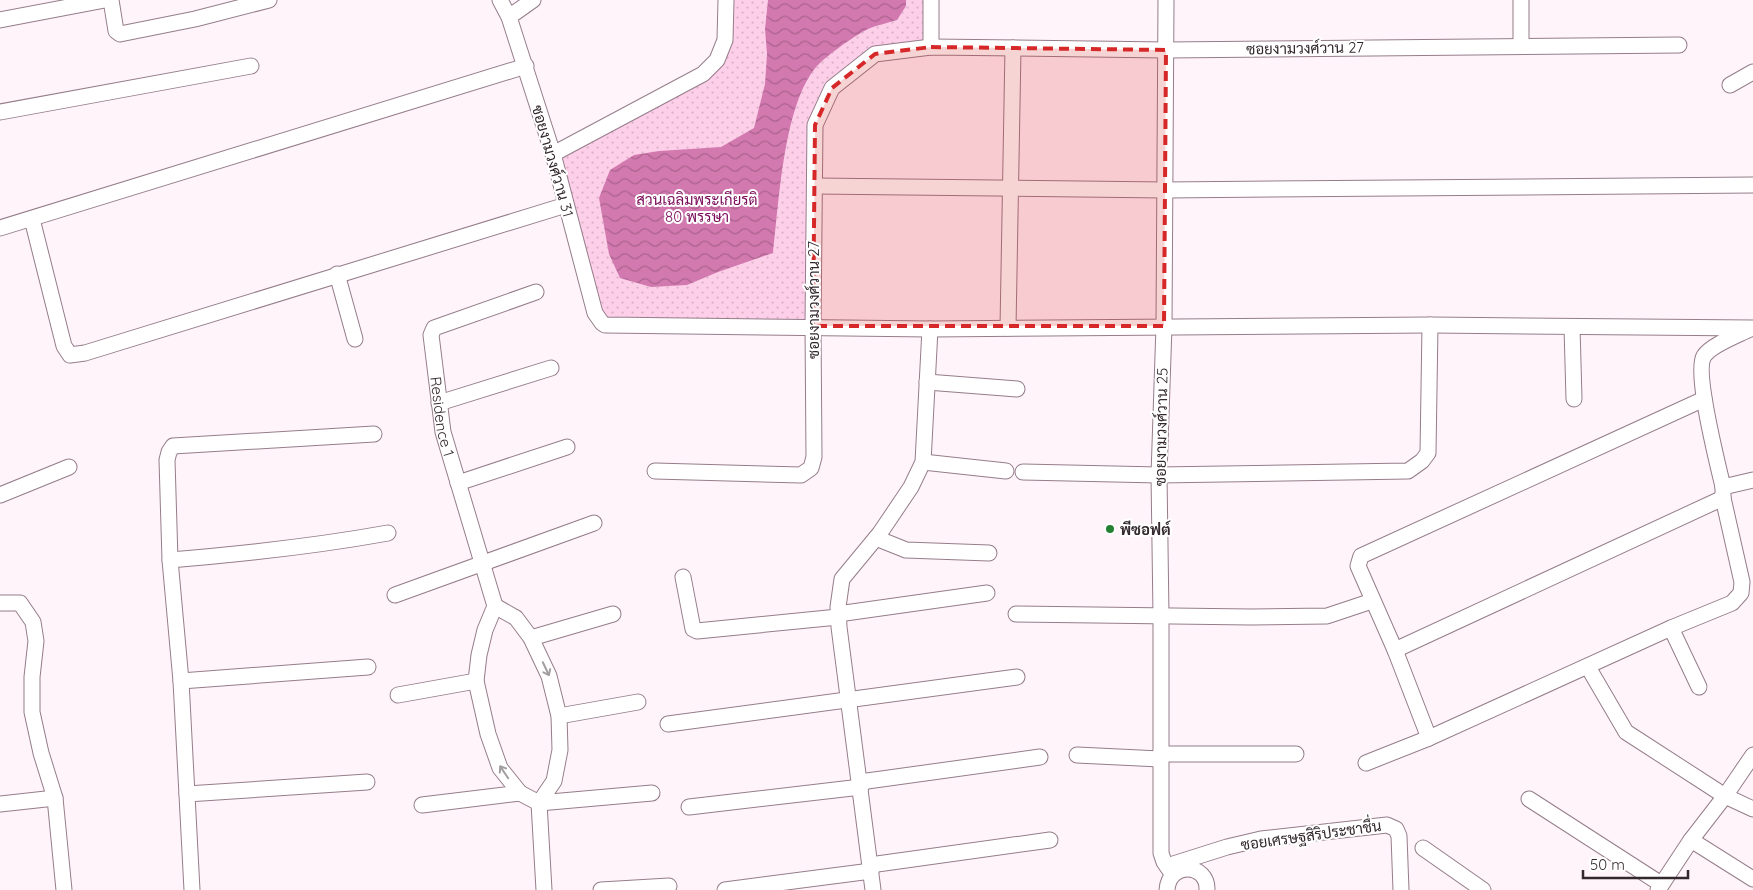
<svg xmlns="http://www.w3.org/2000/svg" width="1753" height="890" font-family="Quicksand,Sarabun,sans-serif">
<defs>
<pattern id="green-dots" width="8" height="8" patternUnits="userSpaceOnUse" patternTransform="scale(1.25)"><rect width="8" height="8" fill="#fecfe9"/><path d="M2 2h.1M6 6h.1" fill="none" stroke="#dab2c8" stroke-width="1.8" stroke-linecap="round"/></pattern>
<pattern id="water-waves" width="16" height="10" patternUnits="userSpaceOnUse" patternTransform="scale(1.25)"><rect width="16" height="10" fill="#d279af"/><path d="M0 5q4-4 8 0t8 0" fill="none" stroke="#ab638f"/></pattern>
</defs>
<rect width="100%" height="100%" fill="#fff4f9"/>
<path fill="url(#green-dots)" d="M 731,0 L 934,0 L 933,43 L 870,47 L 825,83 L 809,123 L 808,320 L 602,321 L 558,157 L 706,77 Z"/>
<path fill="url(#water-waves)" d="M 768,0 L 906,0 L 906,6 L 897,20 C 888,23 877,25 868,29 C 854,36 821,59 813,71 C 783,112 779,203 773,253 L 718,272 L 687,285 L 651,287 L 620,278 L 609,254 L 599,198 L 610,170 L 634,155 L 659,151 L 721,147 L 754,128 L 765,84 L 767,54 L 765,29 Z"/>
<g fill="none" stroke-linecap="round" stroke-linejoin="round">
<defs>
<g id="street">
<path d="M 111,0 L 116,31 L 120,34 L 195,19 L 269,0"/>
<path d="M 500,0 L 509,17 L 553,154 L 595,313 L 602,323 L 605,325 L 930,329 L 1430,325 L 1752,328"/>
<path d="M 1166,0 L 1164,326 L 1159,475 L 1161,615 L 1161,853 L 1164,862 L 1173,875"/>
<path d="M 1521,0 L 1521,46"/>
<path d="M 509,17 L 533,0"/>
<path d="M 0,20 L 105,0"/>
<path d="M 931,47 L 931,0"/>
<path d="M 1730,85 L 1753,72"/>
<path d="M 0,112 L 251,66"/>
<path d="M 553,154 L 703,74 L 717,60 L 725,40 L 726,0"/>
<path d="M 815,186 L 1165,190 L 1753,185"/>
<path d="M 32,219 L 64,346 L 70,355 L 85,353 L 566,205"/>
<path d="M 0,228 L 526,66"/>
<path d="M 337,274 L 355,339"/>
<path id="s1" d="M 536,292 L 434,328 L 431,335 L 443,432 L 495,606 L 485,630 L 479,655 L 476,681 L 488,734 L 500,768 L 520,793 L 539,803"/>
<path d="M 1572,327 L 1574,399"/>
<path d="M 1008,328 L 1013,48"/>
<path d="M 927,382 L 1017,389"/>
<path d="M 439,403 L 551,368"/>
<path d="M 923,462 L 1006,471"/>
<path d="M 655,471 L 801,475 L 811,468 L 814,457 L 813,326 L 815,125 L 832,88 L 875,54 L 931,47 L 1166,50 L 1679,45"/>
<path d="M 1023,472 L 1159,475 L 1408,471 L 1422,461 L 1428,453 L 1430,325"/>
<path d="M 458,483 L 567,447"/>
<path d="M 1723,487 L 1753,480"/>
<path d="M 0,495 L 69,467"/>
<path d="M 876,538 L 906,550 L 989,553"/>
<path d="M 170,560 C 243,554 316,546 388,533"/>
<path d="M 683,577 L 693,629 L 697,631 L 838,617"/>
<path d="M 395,595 L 594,523"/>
<path d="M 0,603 L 20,603 L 33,622 L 36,641 L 32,677 L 32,712 L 41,753 L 55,798 L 64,890"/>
<path d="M 495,606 L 516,618 L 531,638 L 549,676 L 559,716 L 560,750 L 554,781 L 539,803 L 544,890"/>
<path d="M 838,614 L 987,593"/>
<path d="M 1016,614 L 1251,617 L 1327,616 L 1372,601"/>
<path d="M 1671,628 L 1699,687"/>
<path d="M 531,638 L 613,614"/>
<path d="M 1395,650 L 1723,498"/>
<path d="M 1588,667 L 1626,732 L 1725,796 L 1753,809"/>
<path d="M 181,681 L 368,667"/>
<path d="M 398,695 L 476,681"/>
<path d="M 559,716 L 638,702"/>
<path d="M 668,724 L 1017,677"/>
<path d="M 1429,738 L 1395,650 L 1358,566 L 1361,556 L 1704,399"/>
<path d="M 1160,754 L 1296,754"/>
<path d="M 1077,755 L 1160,759"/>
<path d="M 1366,763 L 1429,738 L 1671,628 L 1732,603 L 1741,593 L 1742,582 L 1723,498 L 1723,487 C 1718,465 1694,372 1704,356 C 1711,345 1738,335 1750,329"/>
<path d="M 860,782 L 1040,757"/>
<path d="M 187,794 L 367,782"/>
<path d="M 1529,799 L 1661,884"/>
<path d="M 539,803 L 652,793"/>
<path d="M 0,804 L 55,798"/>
<path d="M 422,805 L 520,793"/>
<path d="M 689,807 L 861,787"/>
<path d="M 1691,840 L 1753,879"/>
<path d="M 1423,848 L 1483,890"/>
<path d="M 870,865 L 1050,840"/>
<path d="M 1167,866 L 1227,847 L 1261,839 L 1387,825 L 1396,829 L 1399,836 L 1401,890"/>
<path d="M 192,890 L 181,681 L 170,560 L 167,460 L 169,452 L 173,446 L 374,434"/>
<path d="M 601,890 L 669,886"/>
<path d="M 725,890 L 871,871"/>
<path d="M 873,890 L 839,627 L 838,607 L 842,579 L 880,533 L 911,487 L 923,462 L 930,329"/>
<path d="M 1167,890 C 1169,861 1208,863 1207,890"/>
<path d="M 1658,890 L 1691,840 L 1725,796 L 1753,755"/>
</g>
</defs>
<use href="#street" stroke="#957d8a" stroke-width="17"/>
<use href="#street" stroke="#fff" stroke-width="15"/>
</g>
<defs><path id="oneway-shaft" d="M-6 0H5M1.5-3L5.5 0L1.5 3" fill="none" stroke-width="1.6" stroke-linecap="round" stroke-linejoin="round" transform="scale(1.25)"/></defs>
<g stroke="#a39ea0">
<use href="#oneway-shaft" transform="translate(546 669) rotate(65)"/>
<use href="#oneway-shaft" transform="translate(504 772) rotate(-124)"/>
</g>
<path fill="#d62828" fill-opacity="0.2" stroke="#d62828" stroke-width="4" stroke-dasharray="10 6" stroke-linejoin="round" d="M 931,47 L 1166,50 L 1164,326 L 813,326 L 815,125 L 832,88 L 875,54 Z"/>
<circle fill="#238132" stroke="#fff" stroke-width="2" cx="1110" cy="529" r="5"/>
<g text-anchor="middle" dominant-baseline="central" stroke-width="4" stroke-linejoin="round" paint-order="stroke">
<g font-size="15" fill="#32282d" stroke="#fff">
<text transform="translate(1305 48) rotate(-1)">ซอยงามวงศ์วาน 27</text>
<text transform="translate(553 161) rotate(74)">ซอยงามวงศ์วาน 31</text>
<text transform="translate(813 300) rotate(-90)">ซอยงามวงศ์วาน 27</text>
<text stroke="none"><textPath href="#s1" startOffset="198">Residence 1</textPath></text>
<text transform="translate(1161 427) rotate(-89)">ซอยงามวงศ์วาน 25</text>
<text transform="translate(1311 835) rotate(-8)">ซอยเศรษฐสิริประชาชื่น</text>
</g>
<g font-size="15" fill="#7b0d5b" stroke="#fff">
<text x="697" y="199">สวนเฉลิมพระเกียรติ<tspan x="697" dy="17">80 พรรษา</tspan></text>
</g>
<g font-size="15" font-weight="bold" fill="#32282d" stroke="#fff" text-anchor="start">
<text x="1120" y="529">พีซอฟต์</text>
</g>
</g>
<path d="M1583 870v8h105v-8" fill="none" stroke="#32282d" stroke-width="2.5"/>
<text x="1590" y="870" font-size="15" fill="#32282d" stroke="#ffffff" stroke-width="4" paint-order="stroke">50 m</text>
</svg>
